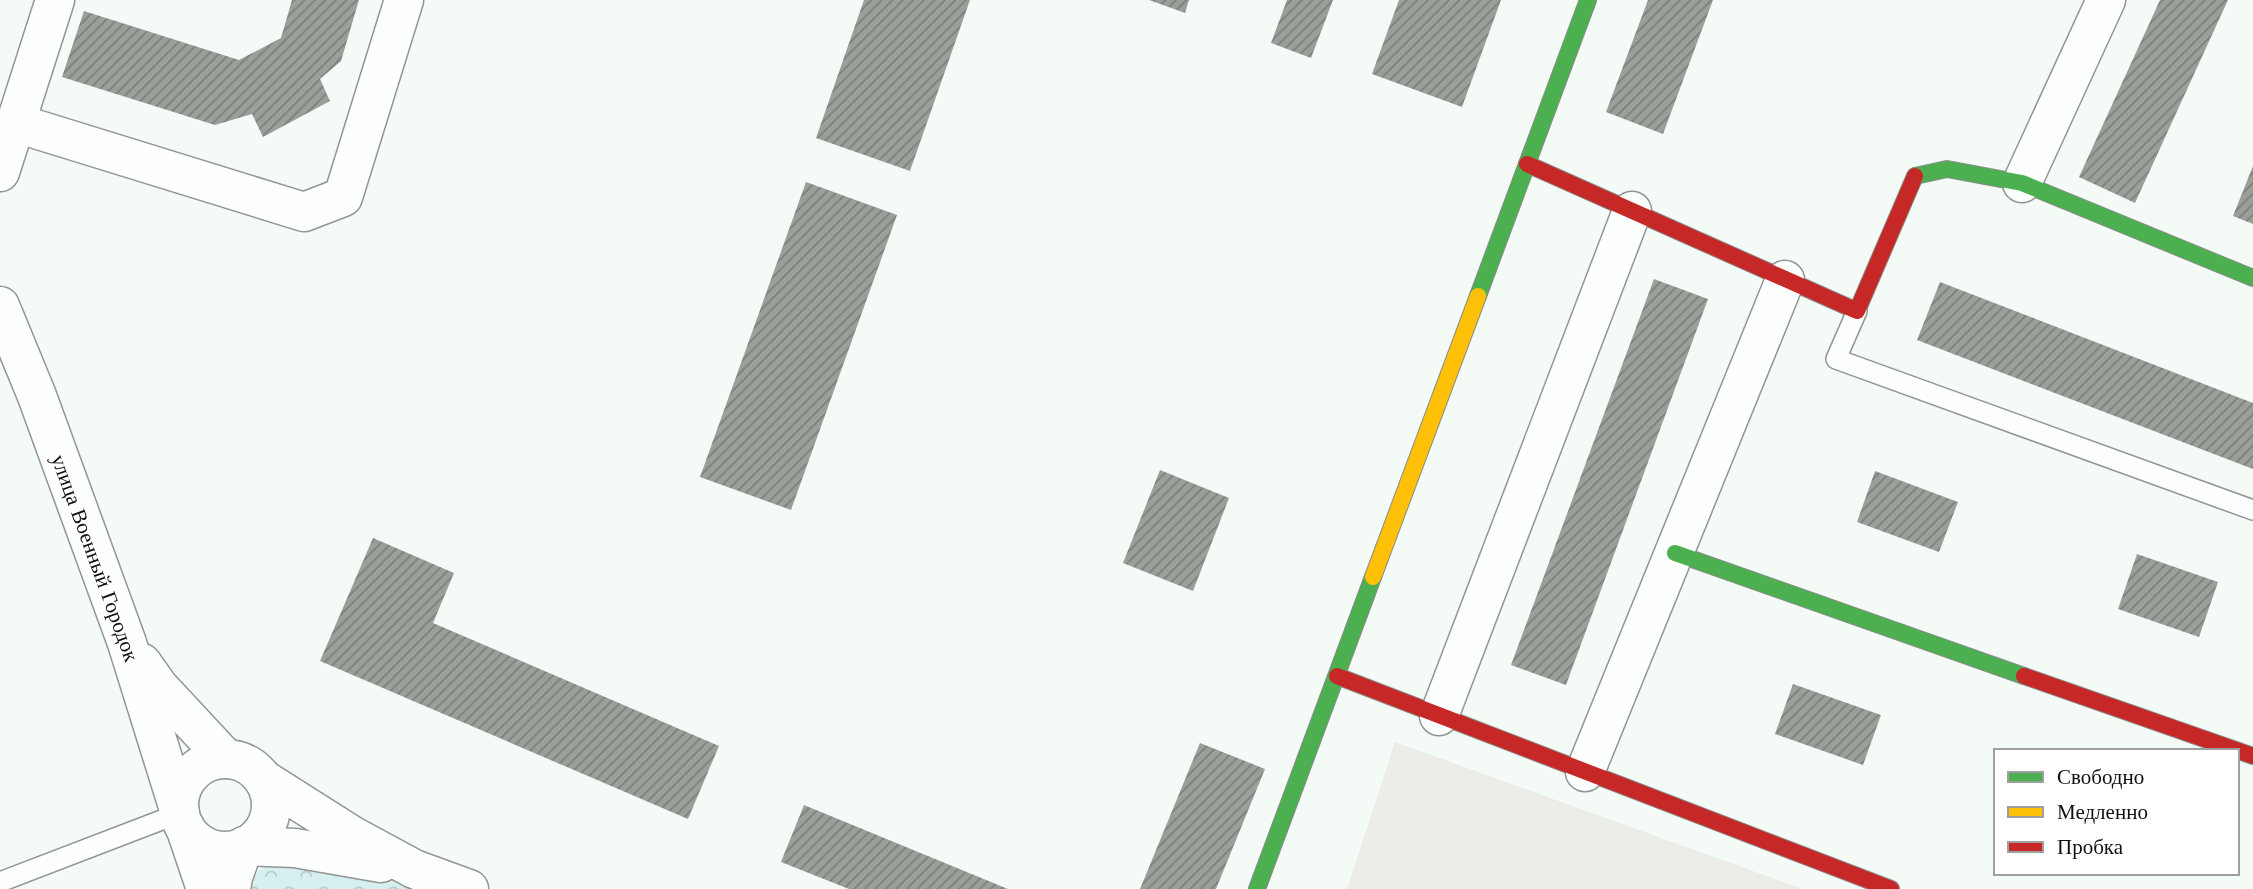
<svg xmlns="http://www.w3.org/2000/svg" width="2253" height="889" font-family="'Libre Baskerville',serif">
<defs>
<pattern id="park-crowns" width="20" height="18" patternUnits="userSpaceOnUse" patternTransform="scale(1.75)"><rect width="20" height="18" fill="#d5f0ee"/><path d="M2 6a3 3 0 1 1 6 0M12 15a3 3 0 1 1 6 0" fill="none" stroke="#b6cdcb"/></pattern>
<pattern id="building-hatch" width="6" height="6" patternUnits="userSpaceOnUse" patternTransform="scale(1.75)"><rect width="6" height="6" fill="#9a9f9a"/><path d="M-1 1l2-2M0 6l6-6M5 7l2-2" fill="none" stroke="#7c807c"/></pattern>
</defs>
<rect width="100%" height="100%" fill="#f4fbf6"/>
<path fill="#ecece8" d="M 1395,742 L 1803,889 L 1347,889 Z"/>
<path fill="url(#park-crowns)" d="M 306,855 L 430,889 L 245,889 C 259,861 279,861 306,855 Z"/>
<g fill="url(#building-hatch)">
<path d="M 292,0 L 359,0 L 341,61 L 320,79 L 330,101 L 263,137 L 252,114 L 215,125 L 62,77 L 84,11 L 239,60 L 281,38 Z"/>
<path d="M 864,0 L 970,0 L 910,171 L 816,138 Z"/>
<path d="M 1149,0 L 1189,0 L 1185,13 Z"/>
<path d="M 1287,0 L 1333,0 L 1311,58 L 1271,43 Z"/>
<path d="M 1399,0 L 1501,0 L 1462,107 L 1372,74 Z"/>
<path d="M 1648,0 L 1713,0 L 1663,134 L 1606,112 Z"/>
<path d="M 2160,0 L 2228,0 L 2135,203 L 2079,177 Z"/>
<path d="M 2253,166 L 2253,224 L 2233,216 Z"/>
<path d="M 806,182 L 897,215 L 791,510 L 700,477 Z"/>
<path d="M 1654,279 L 1708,299 L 1566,685 L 1511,665 Z"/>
<path d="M 1940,282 L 2253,403 L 2253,469 L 1917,340 Z"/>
<path d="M 1160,470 L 1229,498 L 1193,591 L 1123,563 Z"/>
<path d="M 1875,471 L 1958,502 L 1939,552 L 1857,522 Z"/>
<path d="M 373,538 L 454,573 L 433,623 L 719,746 L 688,819 L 320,661 Z"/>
<path d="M 2137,554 L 2218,582 L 2199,637 L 2118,609 Z"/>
<path d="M 1793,684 L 1881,715 L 1863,765 L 1775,734 Z"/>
<path d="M 1200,743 L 1265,769 L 1216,889 L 1140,889 Z"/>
<path d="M 804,805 L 1008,889 L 849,889 L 781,862 Z"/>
</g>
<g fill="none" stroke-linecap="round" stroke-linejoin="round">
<defs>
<g id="lane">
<path d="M 1857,311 L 1836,359 L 2253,510"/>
<path d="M 0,882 L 180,813"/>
</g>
<g id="street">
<path d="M 16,123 L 304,212 L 343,197 L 404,0"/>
<path d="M 0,172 L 55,0"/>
<path d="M 2022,183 L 2106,0"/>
<path d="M 0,306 L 37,396 L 127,643 L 180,813"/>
<path d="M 142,663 L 159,687 L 226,759"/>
<path d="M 1439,716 L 1632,211"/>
<circle cx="225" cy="805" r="46"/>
<path d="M 1585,772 L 1785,280"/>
<path d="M 263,779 L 353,836 L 414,869 L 469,889"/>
<path d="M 185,827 L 206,889"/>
<path d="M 231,889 L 233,877 L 244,846 L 295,848 L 381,863"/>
</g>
<g id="fast">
<path d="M 1915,176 L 1947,169 L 2022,183 L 2253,278"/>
<path d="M 1478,296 L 1588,0"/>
<path d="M 1675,553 L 2024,676"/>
<path d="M 1257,889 L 1373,577"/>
</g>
<path id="slow" d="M 1373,577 L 1478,296"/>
<g id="jam">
<path d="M 1527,164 L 1857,311 L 1915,176"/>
<path d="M 1337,676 L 1891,889"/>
<path d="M 2024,676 L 2253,756"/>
</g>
</defs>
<use href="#lane" stroke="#929593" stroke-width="22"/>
<use href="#street" stroke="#929593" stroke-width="41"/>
<use href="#fast" stroke="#898c8a" stroke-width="18"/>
<use href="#slow" stroke="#898c8a" stroke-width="18"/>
<use href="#jam" stroke="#898c8a" stroke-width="18"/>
<use href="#lane" stroke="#fdfefe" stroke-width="19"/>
<use href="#street" stroke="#fdfefe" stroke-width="38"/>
<use href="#fast" stroke="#4caf50" stroke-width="16"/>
<use href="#slow" stroke="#ffc107" stroke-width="16"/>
<use href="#jam" stroke="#c62828" stroke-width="16"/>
</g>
<g text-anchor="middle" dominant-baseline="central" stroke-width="7" stroke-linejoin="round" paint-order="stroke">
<g font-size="21" fill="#0f0f0f" stroke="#fff">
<text transform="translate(95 558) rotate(70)">улица Военный Городок</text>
</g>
</g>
<rect x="1994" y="749" width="245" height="126" fill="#ffffff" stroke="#9f9f9f" stroke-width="2"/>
<rect x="2008" y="772" width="35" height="10" fill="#4caf50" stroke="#9f9f9f" stroke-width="2"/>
<text x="2057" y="784" font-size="21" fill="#0f0f0f">Свободно</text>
<rect x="2008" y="807" width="35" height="10" fill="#ffc107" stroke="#9f9f9f" stroke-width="2"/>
<text x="2057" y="819" font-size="21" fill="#0f0f0f">Медленно</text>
<rect x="2008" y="842" width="35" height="10" fill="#c62828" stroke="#9f9f9f" stroke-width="2"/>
<text x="2057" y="854" font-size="21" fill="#0f0f0f">Пробка</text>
</svg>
